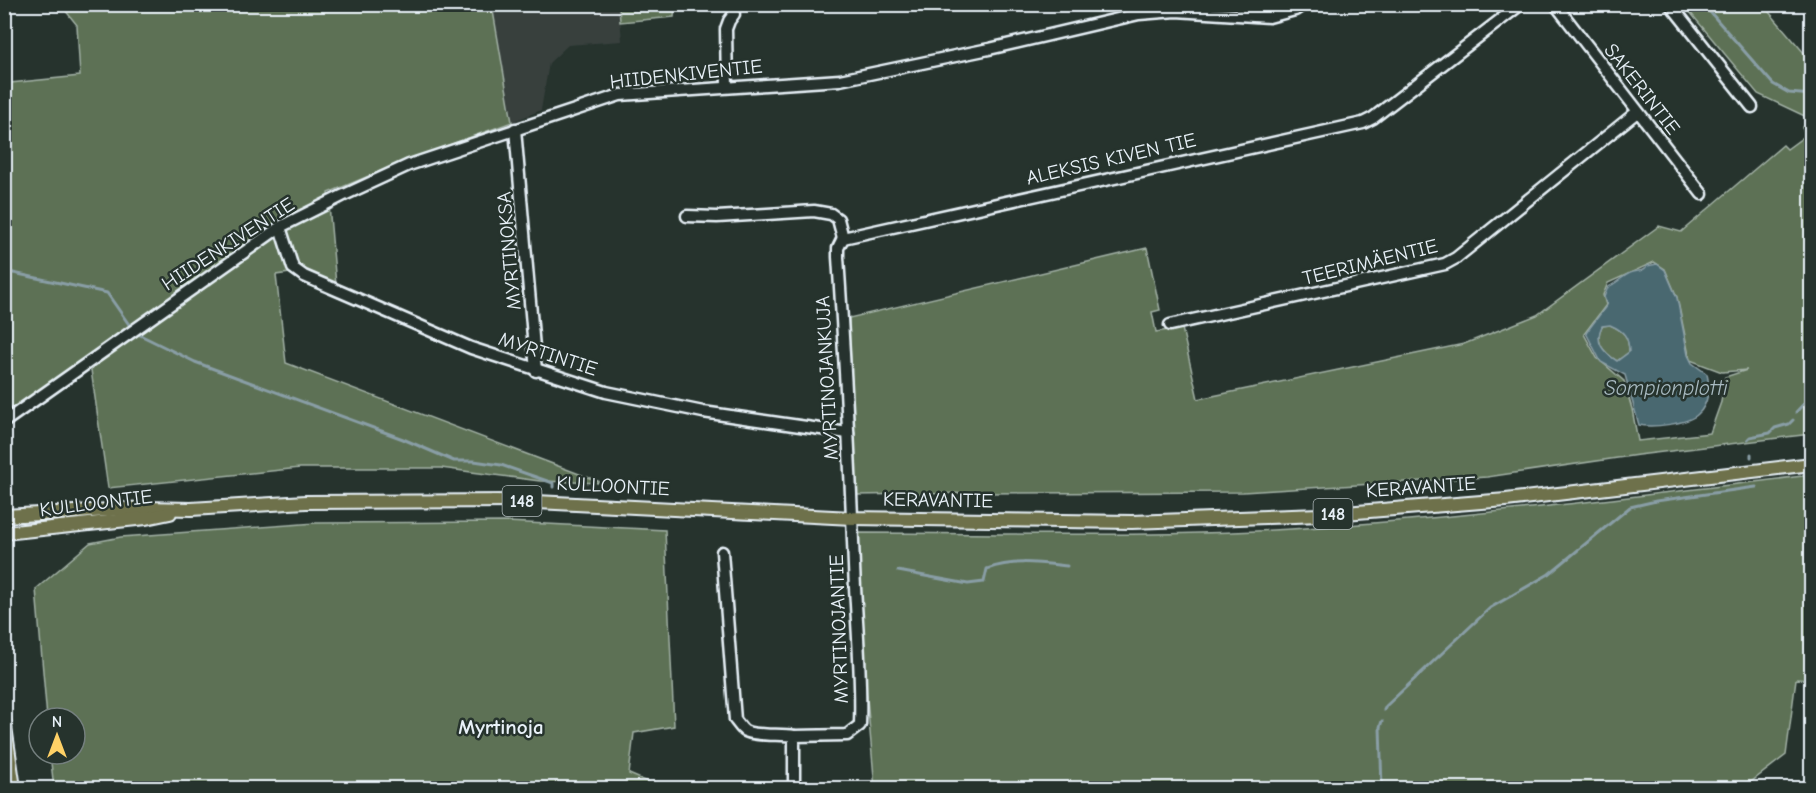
<svg xmlns="http://www.w3.org/2000/svg" width="1816" height="793" font-family="'Comic Neue',sans-serif">
<rect width="100%" height="100%" fill="#26332d"/>
<filter id="ink" filterUnits="userSpaceOnUse"><feTurbulence type="fractalNoise" baseFrequency=".0167" numOctaves="2"/><feDisplacementMap in="SourceGraphic" scale="12" xChannelSelector="R" yChannelSelector="G"/><feConvolveMatrix kernelMatrix="1 2 1 2 8 2 1 2 1" color-interpolation-filters="sRGB"/></filter>
<g filter="url(#ink)">
<path fill="#38403e" d="M 492,5 L 619,5 L 622,41 L 568,45 L 549,63 L 541,110 L 512,122 Z"/>
<g fill="#5d7154" stroke="#a2b1a6" stroke-width="1.5" fill-rule="evenodd">
<path d="M 61,5 L 492,5 L 512,122 L 400,163 L 328,193 L 336,285 L 304,271 L 276,275 L 286,363 L 603,483 L 540,481 L 441,468 L 300,468 L 108,488 L 90,363 L 5,420 L 4,95 L 10,83 L 80,76 L 77,25 Z"/>
<path d="M 619,5 L 675,5 L 674,17 L 620,22 Z"/>
<path d="M 1684,5 L 1763,5 L 1811,61 L 1811,119 L 1758,94 Z"/>
<path d="M 1811,121 L 1811,434 L 1638,455 L 1487,477 L 1243,492 L 977,493 L 856,495 L 849,318 L 1147,248 L 1160,310 L 1152,312 L 1156,332 L 1182,328 L 1198,399 L 1464,344 L 1537,315 L 1659,226 L 1681,232 L 1783,145 L 1787,149 L 1806,135 L 1802,128 ZM 1654,262 L 1665,269 L 1677,297 L 1690,360 L 1722,372 L 1747,370 L 1725,377 L 1721,402 L 1710,433 L 1638,441 L 1632,409 L 1624,381 L 1597,358 L 1584,334 L 1606,305 L 1603,295 L 1608,283 Z"/>
<path d="M 1610,325 C 1624,331 1629,337 1629,352 L 1617,361 C 1603,352 1594,342 1602,326 Z"/>
<path d="M 1811,475 L 1811,680 L 1796,679 L 1786,755 L 1743,788 L 875,788 L 853,541 L 860,533 C 1003,533 1148,538 1291,529 C 1466,518 1638,496 1811,475 Z"/>
<path d="M 507,522 L 665,530 L 674,726 L 634,733 L 629,774 L 662,788 L 54,788 L 50,754 L 75,754 L 75,718 L 47,718 L 36,589 L 90,543 L 121,537 L 316,523 Z"/>
</g>
<path fill="#49676f" stroke="#899ea6" stroke-width="1.5" fill-rule="evenodd" d="M 1657,264 L 1665,270 L 1677,298 L 1688,355 L 1692,363 L 1707,374 C 1710,386 1709,404 1698,414 C 1688,424 1652,428 1639,425 L 1625,375 L 1601,362 L 1586,333 L 1607,305 L 1604,297 L 1608,287 C 1617,283 1623,276 1630,273 C 1637,270 1642,273 1647,266 ZM 1610,325 C 1624,331 1629,337 1629,352 L 1617,361 C 1603,352 1594,342 1602,326 Z"/>
<g fill="none" stroke-linecap="round" stroke-linejoin="round">
<g stroke="#899ea6" stroke-width="3">
<path d="M 1703,4 L 1773,84 L 1789,93 L 1812,95"/>
<path d="M 4,271 L 107,293 L 130,326"/>
<path d="M 138,334 L 195,362 L 403,439 L 454,461 L 474,461 L 501,465 L 553,483 L 553,487"/>
<path d="M 1796,412 L 1812,395"/>
<path d="M 1748,439 L 1750,437 L 1770,433 L 1775,428 L 1789,424 L 1793,420"/>
<path d="M 1751,454 L 1751,457"/>
<path d="M 898,571 L 968,584 L 984,582 L 987,569 C 1013,559 1039,563 1067,566"/>
<path d="M 1384,710 L 1386,706 L 1490,608 L 1549,574 L 1630,507 L 1656,501 L 1756,487"/>
<path d="M 1382,721 L 1380,727 L 1382,788"/>
</g>
<defs>
<g id="minor">
<path d="M 1555,4 L 1702,194"/>
<path d="M 1670,4 L 1752,107"/>
<path d="M 727,87 L 726,29 L 729,21 L 734,14"/>
<path d="M 515,129 L 536,371"/>
<path d="M 687,216 L 717,217 L 814,211 L 831,214 L 838,219 L 843,238"/>
<path d="M 280,227 L 293,268 L 304,276 L 471,348 L 606,392 L 703,412 L 848,433"/>
<path d="M 843,238 L 1363,123 L 1373,118 L 1521,4"/>
<path d="M 1170,325 L 1445,264 L 1456,258 L 1637,112"/>
<path d="M 4,422 L 280,227 L 342,196 L 409,165 L 620,95 L 840,80 L 989,49 L 1139,14 L 1176,11 L 1269,17 L 1295,10 L 1304,4"/>
<path d="M 722,552 L 735,720 C 738,723 741,729 745,731 C 754,736 781,734 794,736"/>
<path d="M 794,788 L 794,736 L 847,735 L 860,725 C 862,673 856,619 854,566 C 850,463 845,360 838,257 L 838,248 L 843,238"/>
</g>
<g id="major">
<path d="M 4,516 L 145,508 L 191,509 L 306,502 L 517,501 L 852,518 L 1132,522 L 1320,515 L 1506,500 L 1812,464"/>
<path d="M 4,533 L 146,518 L 170,513"/>
<path d="M 4,720 L 14,788"/>
</g>
</defs>
<use href="#minor" stroke="#e8f1f8" stroke-width="15"/>
<use href="#major" stroke="#e8f1f8" stroke-width="16"/>
<use href="#minor" stroke="#26332d" stroke-width="10"/>
<use href="#major" stroke="#6e714b" stroke-width="12"/>
</g>
</g>
<g text-anchor="middle" dominant-baseline="central" stroke-width="5" stroke-linejoin="round" paint-order="stroke">
<g fill="#26332d" stroke="#aeb8bb" stroke-width="1.5">
<rect x="502.5" y="486" width="39" height="30" rx="4.5"/>
<rect x="1313.5" y="499" width="39" height="30" rx="4.5"/>
</g>
<g font-size="18" font-weight="bold" fill="#e8f1f8">
<text x="522" y="501">148</text>
<text x="1333" y="514">148</text>
</g>
<g font-size="20" fill="#e8f1f8" stroke="#26332d">
<text transform="translate(686 74) rotate(-6)">HIIDENKIVENTIE</text>
<text transform="translate(1642 89) rotate(52)">SAKERINTIE</text>
<text transform="translate(1111 159) rotate(-13)">ALEKSIS KIVEN TIE</text>
<text transform="translate(228 244) rotate(-33)">HIIDENKIVENTIE</text>
<text transform="translate(509 251) rotate(-95)">MYRTINOKSA</text>
<text transform="translate(1370 262) rotate(-14)">TEERIMÄENTIE</text>
<text transform="translate(548 354) rotate(18)">MYRTINTIE</text>
<text transform="translate(827 378) rotate(-93)">MYRTINOJANKUJA</text>
<text transform="translate(613 486) rotate(3)">KULLOONTIE</text>
<text transform="translate(1421 487) rotate(-4)">KERAVANTIE</text>
<text transform="translate(938 500) rotate(1)">KERAVANTIE</text>
<text transform="translate(96 503) rotate(-7)">KULLOONTIE</text>
<text transform="translate(839 629) rotate(-92)">MYRTINOJANTIE</text>
</g>
<g font-size="21" font-style="italic" fill="#a8bac1" stroke="#26332d">
<text x="1666" y="388">Sompionplotti</text>
</g>
<g font-size="21" font-weight="bold" fill="#e8f1f8" stroke="#26332d">
<text x="501" y="727">Myrtinoja</text>
</g>
</g>
<rect width="1816" height="793" fill="none" stroke="#26332d" stroke-width="24"/>
<rect x="12" y="12" width="1792" height="769" fill="none" stroke="#e8f1f8" stroke-width="2" filter="url(#ink)"/>
<g transform="translate(57 736)"><circle r="28" fill="#26332d" stroke="#747f7e" stroke-width="1.5"/>
<path d="M0-4.5L10 22L0 15L-10 22Z" fill="#ffd166"/>
<text y="-9" font-size="16" font-weight="bold" text-anchor="middle" fill="#e8f1f8">N</text>
</g>
</svg>
